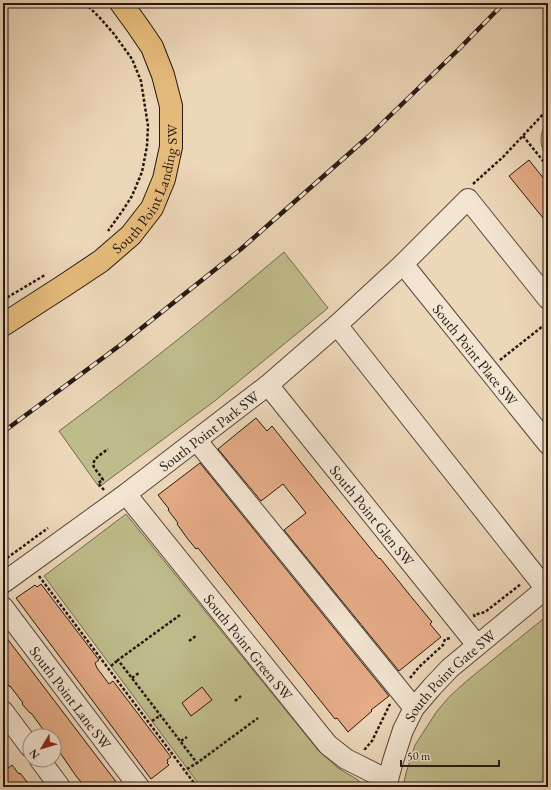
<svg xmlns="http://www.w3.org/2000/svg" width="551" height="790" font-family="'EB Garamond',serif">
<rect width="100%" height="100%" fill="#edd7b9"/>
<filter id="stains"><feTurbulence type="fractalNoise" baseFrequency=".005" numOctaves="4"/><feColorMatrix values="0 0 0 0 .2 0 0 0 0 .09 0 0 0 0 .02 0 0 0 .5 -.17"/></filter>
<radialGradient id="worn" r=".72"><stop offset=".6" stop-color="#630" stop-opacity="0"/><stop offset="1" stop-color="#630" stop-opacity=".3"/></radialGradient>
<g fill="#bfbc8b" stroke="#726a4e">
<path d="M 548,118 L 548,159 C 546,155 543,151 542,147 C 539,137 543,127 548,118 Z"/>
<path d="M 284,252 L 328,308 L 216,400 L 99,487 L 59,431 C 136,374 211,314 284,252 Z"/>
<path d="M 126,514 L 318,750 L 338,768 L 358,780 L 365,787 L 201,787 L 44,576 Z"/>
<path d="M 548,615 L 548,787 L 403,787 L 406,773 L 415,745 L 437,711 L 451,695 L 469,679 Z"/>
</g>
<g fill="#e5ac87" stroke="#251911">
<path d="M 529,160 L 548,184 L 548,224 L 509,176 Z"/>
<path d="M 256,418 L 267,431 L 272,426 L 303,465 L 379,559 L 380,558 L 413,599 L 432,622 L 430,624 L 441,637 L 399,671 L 284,530 L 306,513 L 291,494 L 283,484 L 261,501 L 218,449 Z"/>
<path d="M 200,463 L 389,696 L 371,710 L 372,711 L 348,732 L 337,718 L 335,719 L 198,548 L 196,549 L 187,538 L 177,524 L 178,523 L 168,510 L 169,509 L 158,495 Z"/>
<path d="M 41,584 L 99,660 L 95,663 L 97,668 L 109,684 L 113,681 L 171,757 L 167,760 L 168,762 L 167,763 L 169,765 L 151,779 L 16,598 L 35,585 L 37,587 Z"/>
<path d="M 3,633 L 53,699 L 120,787 L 85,787 L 76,776 L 54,744 L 54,736 L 48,736 L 31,713 L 30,713 L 22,704 L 23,703 L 10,686 L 10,687 L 3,678 Z"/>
<path d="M 202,687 L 212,700 L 191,716 L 182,703 Z"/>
<path d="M 12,765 L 19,774 L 20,773 L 31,787 L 3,787 L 3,772 Z"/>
</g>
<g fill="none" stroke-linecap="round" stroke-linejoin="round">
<defs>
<g id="minor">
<path id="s1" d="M 403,264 L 548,444"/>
<path d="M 337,325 L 546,589"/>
<path id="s2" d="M 268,385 L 477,645"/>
<path d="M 197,441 L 414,708"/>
<path id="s3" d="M 126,494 L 328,745 L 346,759 L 388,780"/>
<path id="s4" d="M 3,583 L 126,494 L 268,385 L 337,325 L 403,264 L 468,199 L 548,299"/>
<path id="s5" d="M 3,607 L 139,787"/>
<path d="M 3,711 L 30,747"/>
<path d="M 40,760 L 60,787"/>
<path id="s6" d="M 386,787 L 393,761 L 403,730 L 414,708 L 432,687 L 450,668 L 548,587"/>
</g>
<g id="major">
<path id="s7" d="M 3,325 L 65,285 L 101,261 L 131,235 L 152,208 L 164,179 L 171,147 L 171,106 L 163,75 L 152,47 L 137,25 L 121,3"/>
</g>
</defs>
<use href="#minor" stroke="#57483b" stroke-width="22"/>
<use href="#major" stroke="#251911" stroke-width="24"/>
<g stroke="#251911" stroke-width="2.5" stroke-dasharray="3 2" stroke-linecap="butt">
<path d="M 85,3 L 100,18 L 114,34 L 132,59 L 141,81 L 148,126 L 147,146 L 142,172 L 132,196 L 123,210 L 108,231"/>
<path d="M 523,136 L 548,167"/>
<path d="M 473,184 L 503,157 L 548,109"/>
<path d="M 3,300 L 45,275"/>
<path d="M 500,360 L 548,322"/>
<path d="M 104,490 L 98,483 L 103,480 C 101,476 98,473 95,469 C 89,460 102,454 108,449"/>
<path d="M 3,561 L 48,528"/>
<path d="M 39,576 L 197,787"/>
<path d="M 180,615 L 118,660 L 197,763 L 258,718"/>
<path d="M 475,617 L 474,615 L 485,612 L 521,584"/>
<path d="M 189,641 L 196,636"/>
<path d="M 111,666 L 118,660"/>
<path d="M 132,678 L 139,673"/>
<path d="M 410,678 L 419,667 L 443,645 L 445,639 L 451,638"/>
<path d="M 235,701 L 241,696"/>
<path d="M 152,721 L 161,715"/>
<path d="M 181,741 L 187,737"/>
<path d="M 365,750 L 365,749 L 372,741 L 390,704"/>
<path d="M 187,769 L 197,763"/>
</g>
<use href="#minor" stroke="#f3e5d2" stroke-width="20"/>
<use href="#major" stroke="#e6bc7c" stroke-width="22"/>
<defs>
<path id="rail" d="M 3,432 L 119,346 L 241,249 L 369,136 L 458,50 L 504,3"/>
</defs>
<use href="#rail" stroke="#251911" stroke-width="4.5"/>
<use href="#rail" stroke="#f3e5d2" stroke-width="3" stroke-dasharray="9" stroke-linecap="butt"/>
</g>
<g text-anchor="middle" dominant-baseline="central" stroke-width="3" stroke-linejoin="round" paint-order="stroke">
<g font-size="15" fill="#251911" stroke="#f3e5d2">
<text stroke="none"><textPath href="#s7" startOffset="206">South Point Landing SW</textPath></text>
<text stroke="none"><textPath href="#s1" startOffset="116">South Point Place SW</textPath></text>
<text stroke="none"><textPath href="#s4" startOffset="256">South Point Park SW</textPath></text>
<text stroke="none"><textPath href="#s2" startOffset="167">South Point Glen SW</textPath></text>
<text stroke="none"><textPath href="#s3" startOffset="196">South Point Green SW</textPath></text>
<text stroke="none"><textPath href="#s6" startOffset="132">South Point Gate SW</textPath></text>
<text stroke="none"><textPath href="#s5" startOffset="113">South Point Lane SW</textPath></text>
</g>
</g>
<rect width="551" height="790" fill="none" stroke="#edd7b9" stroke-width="16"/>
<rect x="4" y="4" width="543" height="782" fill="none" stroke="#251911" stroke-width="2"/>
<rect x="8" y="8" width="535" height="774" fill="none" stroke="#251911"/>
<g transform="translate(42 748) rotate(232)"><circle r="19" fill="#f3e5d2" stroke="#a19385"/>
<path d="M0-3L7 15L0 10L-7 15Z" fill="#8f2418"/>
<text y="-6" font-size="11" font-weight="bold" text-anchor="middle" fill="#251911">N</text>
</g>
<path d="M401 760v6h98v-6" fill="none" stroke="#251911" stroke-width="2"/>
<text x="407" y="760" font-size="12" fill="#251911" stroke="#f3e5d2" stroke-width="3" paint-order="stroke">50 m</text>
<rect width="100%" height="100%" filter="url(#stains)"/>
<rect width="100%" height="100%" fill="url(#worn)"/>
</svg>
